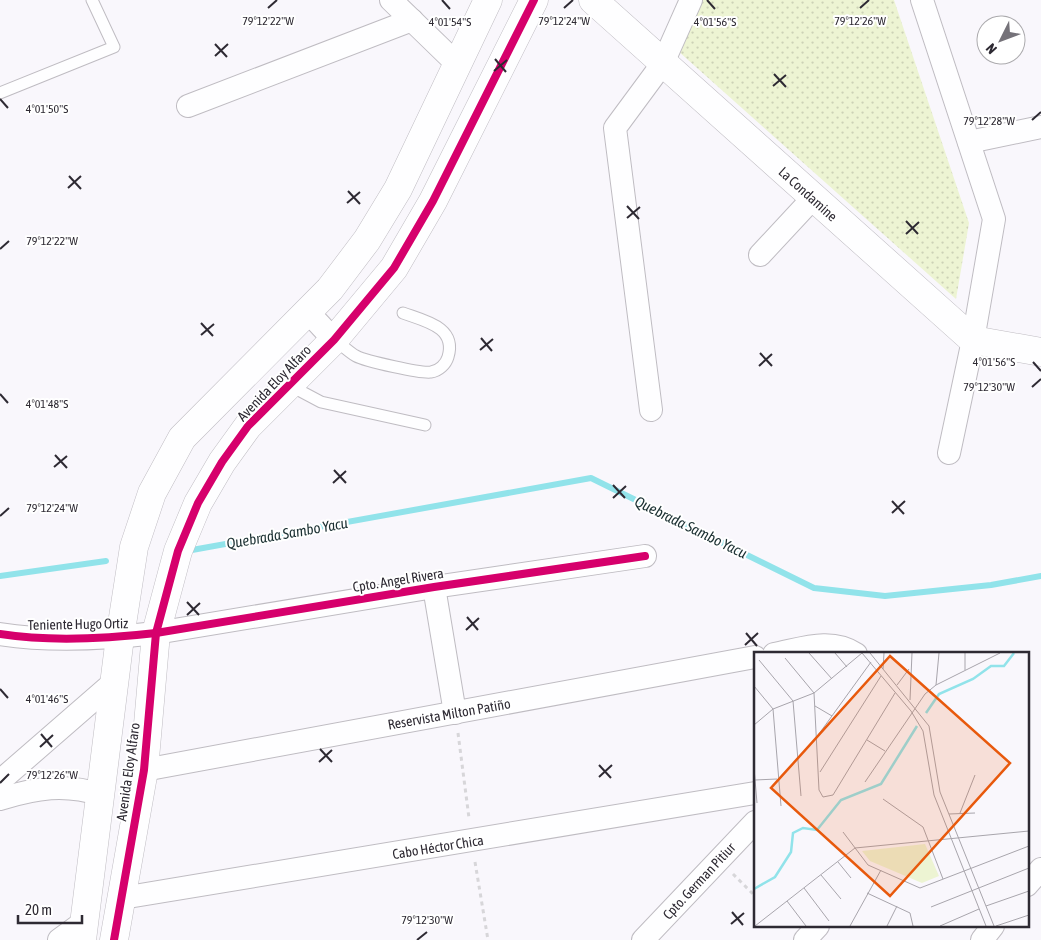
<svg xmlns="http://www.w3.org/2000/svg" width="1041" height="940" font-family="'Asap Condensed',sans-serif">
<defs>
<pattern id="park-dots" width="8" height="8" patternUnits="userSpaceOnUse" patternTransform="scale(1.25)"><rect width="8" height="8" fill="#edf4d3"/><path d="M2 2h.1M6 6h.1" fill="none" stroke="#ccd1b6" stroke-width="1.8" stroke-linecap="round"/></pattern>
</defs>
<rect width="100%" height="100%" fill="#f9f7fc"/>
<path fill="url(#park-dots)" d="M 703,0 L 894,0 L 969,223 L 956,299 L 678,51 Z"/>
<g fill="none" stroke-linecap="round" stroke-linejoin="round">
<g stroke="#91e3ea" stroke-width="6">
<path d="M 192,550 L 591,478 L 814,588 L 885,596 L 991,585 L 1041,576"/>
<path d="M 0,576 L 106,561"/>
</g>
<defs>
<g id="lane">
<path d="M 0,93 L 114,47 L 92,0"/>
<path d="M 335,340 C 342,345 349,352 356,356 C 365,361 423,374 431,372 C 439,371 446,364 448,357 C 457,327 425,321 403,313"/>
<path d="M 289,385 L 321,402 L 425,425"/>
</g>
<g id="street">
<path d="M 391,0 L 457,64"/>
<path d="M 922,0 L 994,219 L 973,340 L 949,453"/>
<path d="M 188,106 L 412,20"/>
<path d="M 969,142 L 1041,127"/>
<path d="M 760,255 L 813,198"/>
<path d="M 308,312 L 334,340"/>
<path d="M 651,410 L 615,128 L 663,63 L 691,0"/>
<path d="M 434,587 L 455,713"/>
<path d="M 0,634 C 51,642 104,639 156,633 L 434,587 L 645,556"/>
<path d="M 774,654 C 801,649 831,637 856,654"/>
<path d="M 144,770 L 755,657"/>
<path d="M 0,781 L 115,681"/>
<path d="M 0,799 C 36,788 65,783 101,795"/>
<path d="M 1027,885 L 1041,869"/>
<path d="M 122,898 L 755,793"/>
<path d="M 59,940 L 85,921"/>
<path d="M 643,940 L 755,822"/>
<path d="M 805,940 L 818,926"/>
<path d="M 982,940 L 993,926"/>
</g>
<g id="secondary">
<path d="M 593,0 L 973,340 L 1041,352"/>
<path d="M 82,940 L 120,637 L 134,547 L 152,493 L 182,438 L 330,289 L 367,240 L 398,189 L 488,0"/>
<path d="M 114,940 L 144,770 L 156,633 L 178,551 L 198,503 L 222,462 L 248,426 L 334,340 L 394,268 L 433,201 L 534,0"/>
</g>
</defs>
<use href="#lane" stroke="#bfbcc2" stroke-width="13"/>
<use href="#street" stroke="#bfbcc2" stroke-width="24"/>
<use href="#secondary" stroke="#bfbcc2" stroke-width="29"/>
<g stroke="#d7d6d9" stroke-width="3" stroke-dasharray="4 4" stroke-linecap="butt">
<path d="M 458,733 L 469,818"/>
<path d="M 475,862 L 488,940"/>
<path d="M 733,874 L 755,896"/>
</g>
<use href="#lane" stroke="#fefeff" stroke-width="11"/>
<use href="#street" stroke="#fefeff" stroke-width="22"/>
<use href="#secondary" stroke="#fefeff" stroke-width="28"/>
<defs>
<g id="cycleway">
<path d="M 0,634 C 51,642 104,639 156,633 L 434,587 L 645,556"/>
<path d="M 114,940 L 144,770 L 156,633 L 178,551 L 198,503 L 222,462 L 248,426 L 334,340 L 394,268 L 433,201 L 534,0"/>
</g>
</defs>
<use href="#cycleway" stroke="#fff" stroke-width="11"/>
<use href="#cycleway" stroke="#d6006c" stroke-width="8"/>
</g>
<path fill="none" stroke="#2e2a33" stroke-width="2" d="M 442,0 L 450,9M 707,0 L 715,9M 268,8 L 277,0M 564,8 L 573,0M 860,8 L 869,0M 215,44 L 227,57M 215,56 L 228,44M 495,59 L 506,72M 494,71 L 507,60M 774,74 L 786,87M 773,86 L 786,75M 0,99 L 8,108M 1032,120 L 1041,112M 69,176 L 81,189M 68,188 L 81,176M 348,191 L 360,204M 347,203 L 360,192M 627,206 L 639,219M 627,218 L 640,207M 906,221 L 918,234M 906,234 L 919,222M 0,249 L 9,241M 201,323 L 213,336M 201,335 L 214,324M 481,338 L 492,351M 480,350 L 493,339M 760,353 L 772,366M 1033,362 L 1041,371M 759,366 L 772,354M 1032,387 L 1041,379M 0,394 L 8,403M 55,455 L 67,468M 54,467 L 67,456M 334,470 L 346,483M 333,483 L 346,471M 613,485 L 625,498M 613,498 L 626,486M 892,501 L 904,514M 892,513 L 905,501M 0,516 L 9,508M 187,602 L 199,615M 187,615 L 200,603M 467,617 L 478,630M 466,630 L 479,618M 746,633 L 757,646M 745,645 L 758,633M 0,689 L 8,698M 41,734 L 52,747M 40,747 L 53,735M 320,749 L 332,762M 319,762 L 332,750M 599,765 L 611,778M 599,777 L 612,765M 0,783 L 9,774M 732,912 L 743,925M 731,924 L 744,913M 417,940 L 427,932"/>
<g text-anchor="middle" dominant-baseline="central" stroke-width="4" stroke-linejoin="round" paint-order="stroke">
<g font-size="14" fill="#2e2a33" stroke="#fff">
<text transform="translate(808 194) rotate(42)">La Condamine</text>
<text transform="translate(274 383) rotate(-46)">Avenida Eloy Alfaro</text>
<text transform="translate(398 580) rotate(-9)">Cpto. Angel Rivera</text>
<text transform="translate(78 624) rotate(-1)">Teniente Hugo Ortiz</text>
<text transform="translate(449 714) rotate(-10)">Reservista Milton Patiño</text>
<text transform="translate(128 772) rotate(-82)">Avenida Eloy Alfaro</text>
<text transform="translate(438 847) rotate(-9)">Cabo Héctor Chica</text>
<text transform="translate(699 881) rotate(-47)">Cpto. German Pitiur</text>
</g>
<g font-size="15" font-style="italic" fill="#1b3032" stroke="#fff">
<text transform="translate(691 527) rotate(26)">Quebrada Sambo Yacu</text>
<text transform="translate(287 533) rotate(-10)">Quebrada Sambo Yacu</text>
</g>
</g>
<g transform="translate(754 652)">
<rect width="275" height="275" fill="#f9f7fc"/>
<path d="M 171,192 L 185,224 L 168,231 L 116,209 L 108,199 Z" fill="#edf4d3"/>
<path fill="none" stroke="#91e3ea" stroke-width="2.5" d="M 172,61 L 185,42 L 219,27 L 237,14 L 250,14 L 260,1M 0,237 L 21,225 L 37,200 L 39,181 L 49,176 L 63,178 L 87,148 L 127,132 L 163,74"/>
<path fill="none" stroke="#a8a5ac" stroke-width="1" d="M 55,1 L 78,27M 81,1 L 93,15M 108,1 L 157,59 L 169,79 L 180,143 L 232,274M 116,1 L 175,74 L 186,140 L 240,274M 31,6 L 60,41 L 65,138 L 69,145 L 79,143 L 141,41M 5,8 L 39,49 L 47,144M 129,17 L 130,1M 211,18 L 211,1M 143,33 L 155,17M 182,33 L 185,1M 0,34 L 19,57 L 27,154M 156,48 L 158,1M 61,54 L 78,64M 0,73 L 19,57 L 60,41 L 108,1M 62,86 L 117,10M 113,88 L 131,99M 0,116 L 3,151M 66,120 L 127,24M 1,128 L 23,127M 111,130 L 171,42 L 182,33 L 246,1M 129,147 L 169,175 L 189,227M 206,161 L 221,123M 195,162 L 221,161M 89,180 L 114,213 L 166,236 L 275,194M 84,210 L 97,226M 67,223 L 87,247M 50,236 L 75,269M 113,241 L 156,261 L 159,274M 33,249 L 52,274M 232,254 L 275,239M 177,255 L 275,216M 1,274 L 101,196 L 275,179M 96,274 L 127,218M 133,274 L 143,254M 186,274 L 225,257M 242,274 L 275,263"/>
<path fill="#e8590c" fill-opacity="0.15" stroke="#e8590c" stroke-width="2.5" d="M 136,4 L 256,111 L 136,244 L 17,136 Z"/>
<rect width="275" height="275" fill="none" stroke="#2e2a33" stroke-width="2.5"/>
</g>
<g font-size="12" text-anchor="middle" fill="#2e2a33" stroke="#fff" stroke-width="4" stroke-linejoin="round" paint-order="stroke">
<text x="268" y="25">79°12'22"W</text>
<text x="564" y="25">79°12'24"W</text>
<text x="860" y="25">79°12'26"W</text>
<text x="715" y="26">4°01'56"S</text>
<text x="450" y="26">4°01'54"S</text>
<text x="47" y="113">4°01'50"S</text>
<text x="989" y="125">79°12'28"W</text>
<text x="52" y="245">79°12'22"W</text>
<text x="994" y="366">4°01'56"S</text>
<text x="989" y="391">79°12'30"W</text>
<text x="47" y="408">4°01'48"S</text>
<text x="52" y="512">79°12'24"W</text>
<text x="47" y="703">4°01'46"S</text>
<text x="52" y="779">79°12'26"W</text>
<text x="427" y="924">79°12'30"W</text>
</g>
<g transform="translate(1001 40) rotate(228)"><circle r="24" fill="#ffffff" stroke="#abaaad"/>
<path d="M0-4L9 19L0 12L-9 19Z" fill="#757279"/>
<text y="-8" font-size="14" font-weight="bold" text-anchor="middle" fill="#2e2a33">N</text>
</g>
<path d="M18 915v8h64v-8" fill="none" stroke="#2e2a33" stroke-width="2.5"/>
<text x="25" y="915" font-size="15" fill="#2e2a33" stroke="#ffffff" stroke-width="4" paint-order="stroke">20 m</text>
</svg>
